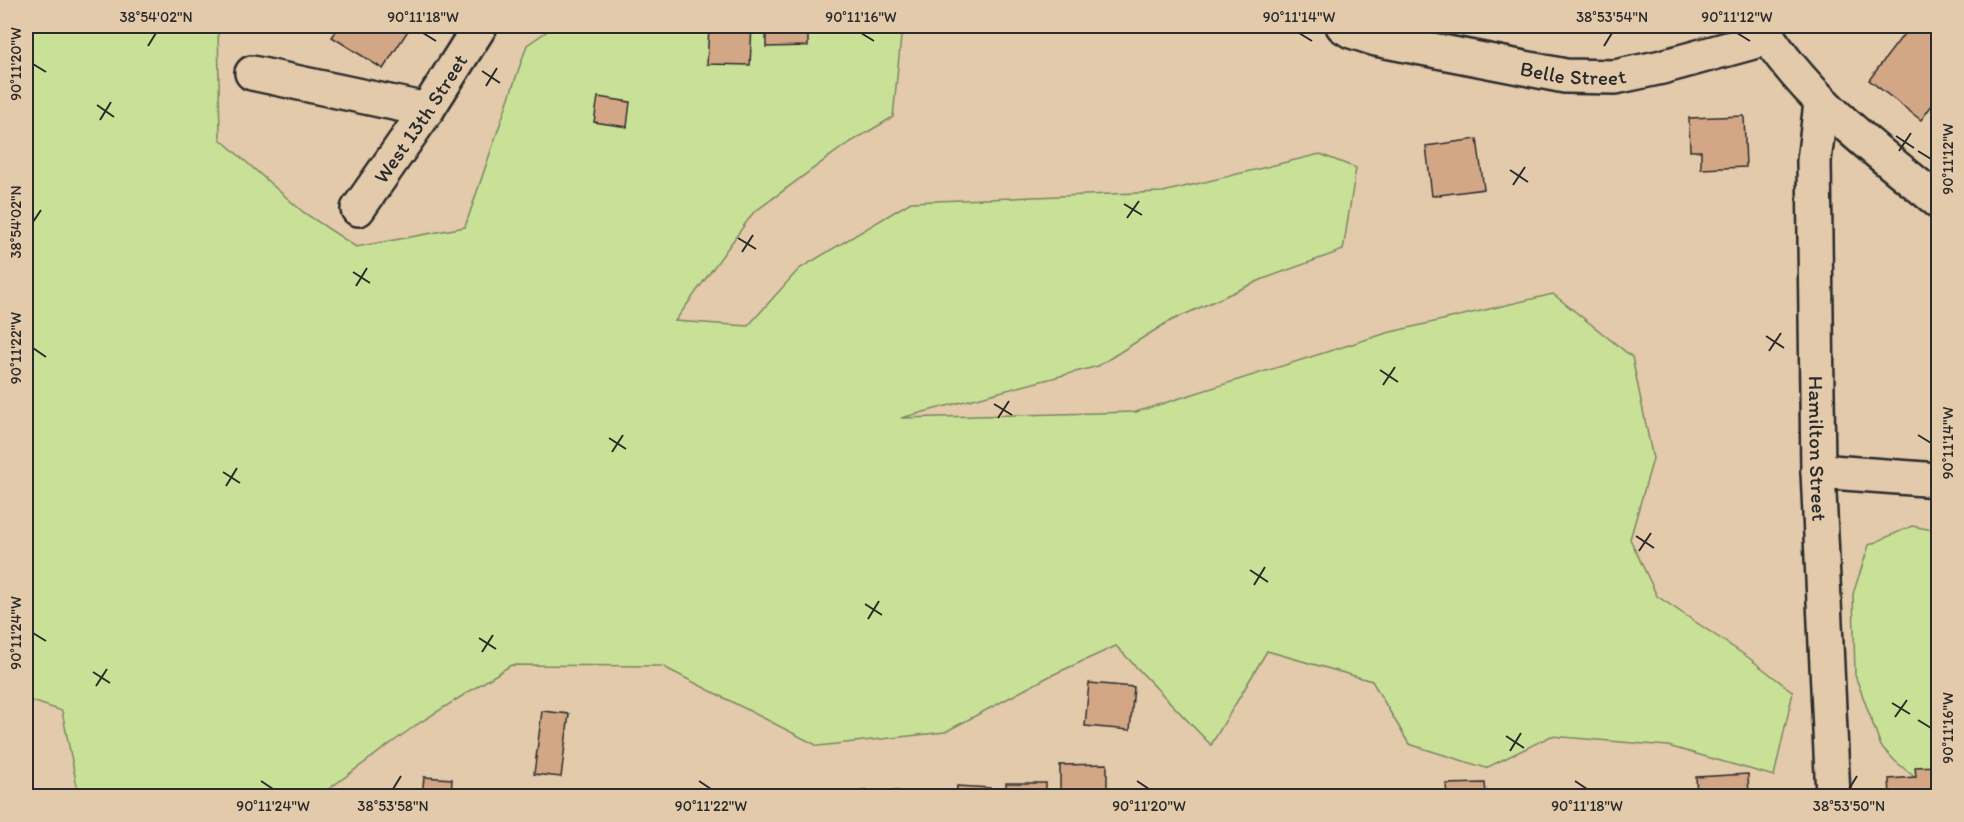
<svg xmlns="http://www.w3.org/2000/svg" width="1964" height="822" font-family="Itim,sans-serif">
<rect width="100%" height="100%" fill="#e2caab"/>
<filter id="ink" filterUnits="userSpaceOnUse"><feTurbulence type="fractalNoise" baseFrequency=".0167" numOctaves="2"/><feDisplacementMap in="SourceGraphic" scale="12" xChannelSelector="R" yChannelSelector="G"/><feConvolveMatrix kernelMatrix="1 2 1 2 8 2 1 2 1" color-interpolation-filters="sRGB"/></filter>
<g filter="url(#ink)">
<g fill="#c9e197" stroke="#7a8661" stroke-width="1.5">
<path d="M 26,26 L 218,26 L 220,139 L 303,212 L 356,247 L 465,227 L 527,45 L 555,26 L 902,26 L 893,117 L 844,146 L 753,213 L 675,321 L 748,326 L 799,269 L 911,202 L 1163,192 L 1320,154 L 1356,168 L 1343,250 L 1263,279 L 1168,322 L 1098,366 L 901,418 L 1136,412 L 1387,333 L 1553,294 L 1632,357 L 1653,459 L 1630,539 L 1657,596 L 1749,658 L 1793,692 L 1774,776 L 1668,746 L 1551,736 L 1486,768 L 1409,744 L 1372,681 L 1267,651 L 1211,745 L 1116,646 L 1050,676 L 945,732 L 818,746 L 662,666 L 511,665 L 416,725 L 319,796 L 79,796 L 62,711 L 26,699 Z"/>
<path d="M 1912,526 L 1938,531 L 1938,796 L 1895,761 L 1881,746 L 1855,675 L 1853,594 L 1869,545 Z"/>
</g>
<g fill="#d3a786" stroke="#2b2b2b" stroke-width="1.5">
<path d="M 340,26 L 403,26 L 409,29 L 383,69 L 332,37 Z"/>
<path d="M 709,26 L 752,26 L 750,65 L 707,64 Z"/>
<path d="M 766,26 L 808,26 L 808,46 L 766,47 Z"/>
<path d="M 1526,26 L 1545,26 L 1545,29 Z"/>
<path d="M 1910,26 L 1938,26 L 1938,97 L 1921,120 L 1869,80 Z"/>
<path d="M 598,97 L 630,102 L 627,127 L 594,122 Z"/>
<path d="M 1744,116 L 1746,167 L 1701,169 L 1701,151 L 1690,151 L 1689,118 Z"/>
<path d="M 1477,139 L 1484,189 L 1432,196 L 1426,146 Z"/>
<path d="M 1089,683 L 1134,687 L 1130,730 L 1085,726 Z"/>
<path d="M 542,711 L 569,714 L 561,777 L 534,774 Z"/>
<path d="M 1107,764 L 1107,796 L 1060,796 L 1060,765 Z"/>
<path d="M 1938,766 L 1938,796 L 1890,796 L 1889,779 L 1916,777 L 1915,767 Z"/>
<path d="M 1748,774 L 1749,796 L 1697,796 L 1696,777 Z"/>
<path d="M 424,777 L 452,779 L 451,796 L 422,796 Z"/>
<rect x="1006" y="783" width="40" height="13"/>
<path d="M 1485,783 L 1486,796 L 1447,796 L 1446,784 Z"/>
<path d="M 957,786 L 990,788 L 990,796 L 956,796 Z"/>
<rect x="861" y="791" width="38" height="5"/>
<path d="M 316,792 L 353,793 L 353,796 L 316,796 Z"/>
<path d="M 471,792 L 497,793 L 497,796 L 471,796 Z"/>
<path d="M 737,792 L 780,794 L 780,796 L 736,796 Z"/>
<path d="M 922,792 L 946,793 L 946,796 L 922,796 Z"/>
<path d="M 1524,792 L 1525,796 L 1492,796 L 1492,795 Z"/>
</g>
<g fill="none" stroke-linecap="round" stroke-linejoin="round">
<defs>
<g id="minor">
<path id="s1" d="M 1343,26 L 1351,31 L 1376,39 L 1565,76 L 1615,77 L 1662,67 L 1768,38"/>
<path d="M 252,73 L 427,110"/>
<path id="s2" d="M 1821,103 L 1814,161 L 1818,471 L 1833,796"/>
<path id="s3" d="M 358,209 L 427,110 L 480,26"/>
<path d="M 1818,471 L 1938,480"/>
</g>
<path id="tertiary" d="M 1761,26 C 1806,99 1873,148 1938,201"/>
</defs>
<use href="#minor" stroke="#2b2b2b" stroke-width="38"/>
<use href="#tertiary" stroke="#2b2b2b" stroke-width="38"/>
<use href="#minor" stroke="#e2caab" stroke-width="33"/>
<use href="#tertiary" stroke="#e2caab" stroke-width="33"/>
</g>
</g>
<path fill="none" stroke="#2b2b2b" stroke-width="2" d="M 423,33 L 436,41M 861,33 L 874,41M 1299,33 L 1312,41M 1737,33 L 1750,41M 148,46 L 156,33M 1604,46 L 1612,33M 33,64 L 46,72M 482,71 L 500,83M 486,86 L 497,68M 97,105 L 114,117M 100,120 L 111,102M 1896,136 L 1914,148M 1899,151 L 1911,133M 1918,151 L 1931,159M 1510,170 L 1528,182M 1513,185 L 1525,167M 1124,204 L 1142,215M 1127,218 L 1139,201M 33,222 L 41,210M 738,238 L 756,249M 742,252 L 753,235M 353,272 L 370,283M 356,286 L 367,268M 1766,336 L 1784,348M 33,348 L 46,357M 1769,351 L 1781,333M 1380,370 L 1398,382M 1383,385 L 1395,367M 994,404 L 1012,415M 998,418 L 1009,401M 1918,435 L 1931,443M 609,438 L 626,449M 612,452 L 623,435M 223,472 L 240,483M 226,486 L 237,468M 1636,536 L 1654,548M 1639,551 L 1651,533M 1250,570 L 1268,582M 1254,585 L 1265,567M 865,604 L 882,615M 868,619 L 879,601M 33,633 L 46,641M 479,638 L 496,649M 482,652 L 493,635M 93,672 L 110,683M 96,686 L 107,669M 1892,703 L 1910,714M 1895,717 L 1907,700M 1918,720 L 1931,728M 1506,736 L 1524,748M 1510,751 L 1521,733M 261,781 L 273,789M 699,781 L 711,789M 1137,781 L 1149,789M 1575,781 L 1587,789M 393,789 L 401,776M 1849,789 L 1857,776"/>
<g text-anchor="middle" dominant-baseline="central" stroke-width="4.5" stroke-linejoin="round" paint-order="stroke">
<g font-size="21" fill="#2b2b2b" stroke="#e2caab">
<text stroke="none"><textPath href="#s1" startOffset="236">Belle Street</textPath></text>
<text stroke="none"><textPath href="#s3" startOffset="110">West 13th Street</textPath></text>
<text stroke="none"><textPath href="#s2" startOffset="346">Hamilton Street</textPath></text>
</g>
</g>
<rect width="1964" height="822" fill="none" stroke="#e2caab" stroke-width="66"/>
<rect x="33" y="33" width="1898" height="756" fill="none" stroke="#2b2b2b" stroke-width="2"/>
<g font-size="15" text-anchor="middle" fill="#2b2b2b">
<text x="156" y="22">38°54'02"N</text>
<text x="423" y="22">90°11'18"W</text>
<text x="861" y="22">90°11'16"W</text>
<text x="1299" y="22">90°11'14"W</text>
<text x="1612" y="22">38°53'54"N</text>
<text x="1737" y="22">90°11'12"W</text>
<text transform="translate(16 64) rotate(-90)" y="5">90°11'20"W</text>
<text transform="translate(1948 159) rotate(-90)" y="5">90°11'12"W</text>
<text transform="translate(16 222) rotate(-90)" y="5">38°54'02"N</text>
<text transform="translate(16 348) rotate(-90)" y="5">90°11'22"W</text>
<text transform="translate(1948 443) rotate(-90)" y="5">90°11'14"W</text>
<text transform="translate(16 633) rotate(-90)" y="5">90°11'24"W</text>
<text transform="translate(1948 728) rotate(-90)" y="5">90°11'16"W</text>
<text x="273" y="811">90°11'24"W</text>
<text x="393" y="811">38°53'58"N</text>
<text x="711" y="811">90°11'22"W</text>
<text x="1149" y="811">90°11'20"W</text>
<text x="1587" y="811">90°11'18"W</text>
<text x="1849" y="811">38°53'50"N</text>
</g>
</svg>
